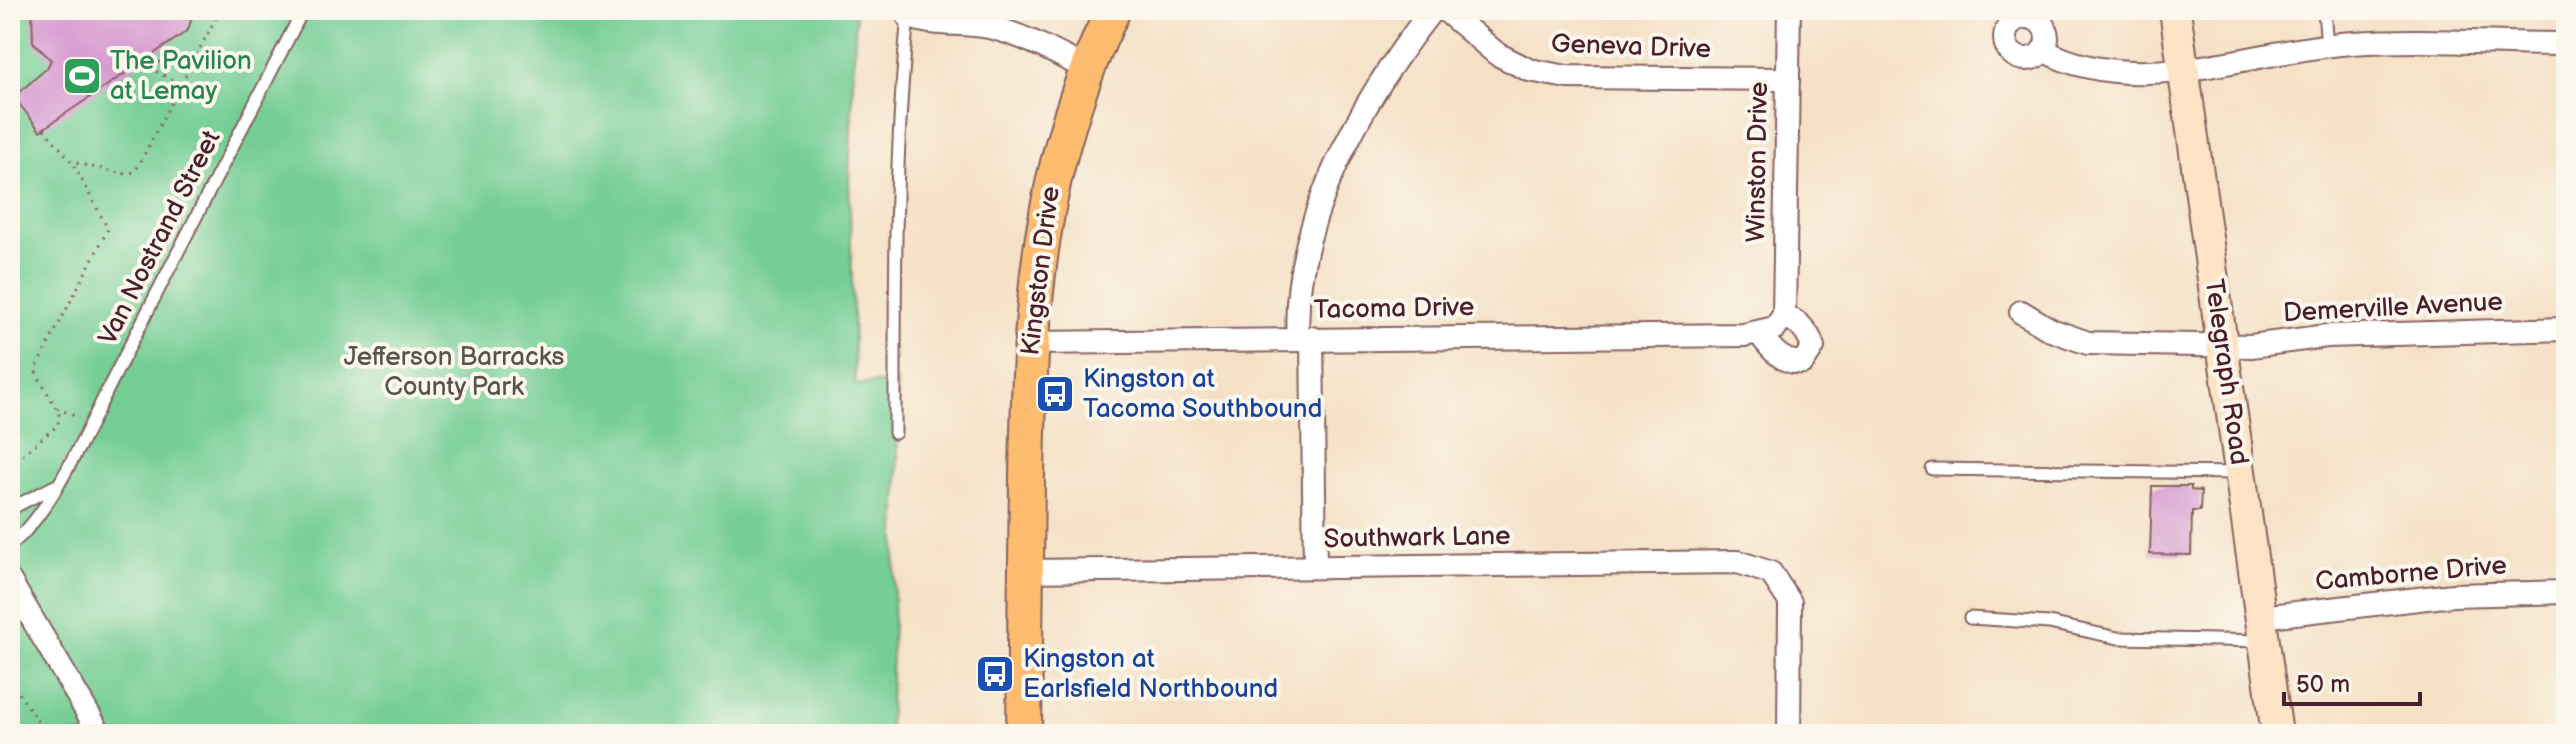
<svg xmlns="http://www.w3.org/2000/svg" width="2576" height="744" font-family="'Balsamiq Sans',sans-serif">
<rect width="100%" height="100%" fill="#fbf7ec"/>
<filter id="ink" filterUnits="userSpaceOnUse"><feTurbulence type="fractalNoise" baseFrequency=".0125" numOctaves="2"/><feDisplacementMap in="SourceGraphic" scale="16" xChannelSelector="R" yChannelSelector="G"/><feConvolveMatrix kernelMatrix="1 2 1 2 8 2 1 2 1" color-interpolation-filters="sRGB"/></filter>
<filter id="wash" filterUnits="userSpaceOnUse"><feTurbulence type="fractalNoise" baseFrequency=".006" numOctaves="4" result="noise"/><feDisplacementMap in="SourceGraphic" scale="32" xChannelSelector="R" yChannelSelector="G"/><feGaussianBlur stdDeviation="1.8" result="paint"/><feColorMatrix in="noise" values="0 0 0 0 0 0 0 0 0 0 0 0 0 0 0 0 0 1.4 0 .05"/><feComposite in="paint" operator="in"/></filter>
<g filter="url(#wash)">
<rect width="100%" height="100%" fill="#f5e1c6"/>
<path fill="#75ce95" stroke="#607660" stroke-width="2" d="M 10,10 L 856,10 L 849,180 L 855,385 L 897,381 L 898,478 L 889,734 L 10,734 Z"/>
<g id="blocks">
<g fill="#d596d0">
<path d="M 32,10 L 192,10 L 192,17 L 188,30 L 180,36 L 40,131 L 14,97 L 47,68 L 51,60 L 33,42 Z"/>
<path d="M 2152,486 L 2191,486 L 2191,490 L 2201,491 L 2200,511 L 2192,511 L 2191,555 L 2150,554 Z"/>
</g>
</g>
</g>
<g filter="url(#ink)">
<use href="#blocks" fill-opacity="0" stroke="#866361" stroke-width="2"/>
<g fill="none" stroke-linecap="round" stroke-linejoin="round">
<defs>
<g id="service">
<path d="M 2324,10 L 2327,47"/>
<path d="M 895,433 C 895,294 894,155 908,16"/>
<path d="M 1932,469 L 2240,473"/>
<path d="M 10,509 L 55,486"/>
<path d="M 10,545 C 52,515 93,417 118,369 C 179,249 241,130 303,10"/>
<path d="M 1970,618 L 2049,623 L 2118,638 L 2264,641"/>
</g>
<g id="minor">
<path d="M 908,10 L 908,16 C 933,27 962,21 989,27 C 1024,35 1054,52 1087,69"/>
<path d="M 1445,10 L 1497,54 L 1529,70 L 1567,77 L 1788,79"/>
<circle cx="2026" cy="38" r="21"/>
<path d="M 2043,50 C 2137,101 2253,49 2353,43 C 2423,38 2496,44 2566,44"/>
<path d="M 2021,312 L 2051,330 L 2088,343 L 2251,346 L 2327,336 L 2566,329"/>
<path d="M 1784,315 L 1789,10"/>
<path d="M 1759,333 C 1770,348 1783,365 1803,362 L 1813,347 C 1808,330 1799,323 1784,315"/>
<path d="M 1298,338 C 1290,225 1364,96 1432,10"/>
<path d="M 1312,338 L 1315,567"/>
<path d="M 1030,343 L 1744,335 L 1775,328 L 1784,315"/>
<path d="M 1026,571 L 1738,562 L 1771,573 L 1790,602 L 1789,734"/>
<path d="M 10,581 L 100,734"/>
<path d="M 2261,617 L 2453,595 L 2566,592"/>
</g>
<path id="secondary" d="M 2175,10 L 2277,734"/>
<path id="primary" d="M 1024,734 C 1025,649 1026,564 1027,478 C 1030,307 1037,168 1113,10"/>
</defs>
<use href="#service" stroke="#866361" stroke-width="15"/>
<use href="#minor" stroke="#866361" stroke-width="26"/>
<use href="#secondary" stroke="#866361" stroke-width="34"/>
<use href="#primary" stroke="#866361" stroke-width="38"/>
<g stroke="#866361" stroke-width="3" stroke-dasharray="2 6" stroke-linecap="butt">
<path d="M 142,64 L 193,58"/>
<path d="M 142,64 L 181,85"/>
<path d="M 44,129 L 72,162 L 123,174 L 135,172 L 220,10"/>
<path d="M 57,408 L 79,418"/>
<path d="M 10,465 L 58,425 L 59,414 L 35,370 L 108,229 L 72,162"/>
<path d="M 10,680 L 46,734"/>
</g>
<use href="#service" stroke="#fff" stroke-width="11"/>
<use href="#minor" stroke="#fff" stroke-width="22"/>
<use href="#secondary" stroke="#fee4c6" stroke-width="30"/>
<use href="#primary" stroke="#fdbc70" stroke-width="34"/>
</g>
</g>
<defs>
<symbol id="stadium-square" viewBox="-11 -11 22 22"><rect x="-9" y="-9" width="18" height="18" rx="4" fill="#2e9e5b" stroke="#fbf7ec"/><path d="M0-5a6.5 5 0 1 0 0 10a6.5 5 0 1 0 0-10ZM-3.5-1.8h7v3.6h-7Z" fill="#fff"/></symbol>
<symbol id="bus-square" viewBox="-11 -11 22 22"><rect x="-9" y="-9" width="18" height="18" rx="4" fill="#1a4fb4" stroke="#fbf7ec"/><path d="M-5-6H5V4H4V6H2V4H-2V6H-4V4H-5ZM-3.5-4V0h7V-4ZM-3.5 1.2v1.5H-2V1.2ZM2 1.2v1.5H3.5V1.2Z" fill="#fff"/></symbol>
</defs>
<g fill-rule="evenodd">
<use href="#stadium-square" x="60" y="54" width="44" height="44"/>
<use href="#bus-square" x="1033" y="372" width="44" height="44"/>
<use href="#bus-square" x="973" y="652" width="44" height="44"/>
</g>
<g text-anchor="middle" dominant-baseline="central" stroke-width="8" stroke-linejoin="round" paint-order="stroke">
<g font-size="26" fill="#4a1f2b" stroke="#fbf7ec">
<text transform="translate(1631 47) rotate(2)">Geneva Drive</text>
<text transform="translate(1758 162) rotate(-89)">Winston Drive</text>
<text transform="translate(160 238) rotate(-63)">Van Nostrand Street</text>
<text transform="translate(1041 271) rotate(-83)">Kingston Drive</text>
<text transform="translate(2393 308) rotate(-3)">Demerville Avenue</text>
<text transform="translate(1394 309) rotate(-1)">Tacoma Drive</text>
<text transform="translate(2226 372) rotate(82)">Telegraph Road</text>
<text transform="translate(1417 538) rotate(-1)">Southwark Lane</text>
<text transform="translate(2411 574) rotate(-5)">Camborne Drive</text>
</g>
<g font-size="26" fill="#27864d" stroke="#fbf7ec" text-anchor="start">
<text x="110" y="61">The Pavilion<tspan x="110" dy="30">at Lemay</tspan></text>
</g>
<g font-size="26" fill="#57544b" stroke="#fbf7ec">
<text x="454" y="357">Jefferson Barracks<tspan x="454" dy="30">County Park</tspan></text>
</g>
<g font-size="26" fill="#164399" stroke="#fbf7ec" text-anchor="start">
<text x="1083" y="379">Kingston at<tspan x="1083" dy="30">Tacoma Southbound</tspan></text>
<text x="1023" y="659">Kingston at<tspan x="1023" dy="30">Earlsfield Northbound</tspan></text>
</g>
</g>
<rect width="2576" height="744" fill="none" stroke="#fbf7ec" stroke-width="40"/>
<path d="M2284 692v12h136v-12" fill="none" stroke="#4a1f2b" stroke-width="4"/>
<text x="2296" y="692" font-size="24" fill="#4a1f2b" stroke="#fbf7ec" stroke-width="6" paint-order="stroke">50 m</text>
</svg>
